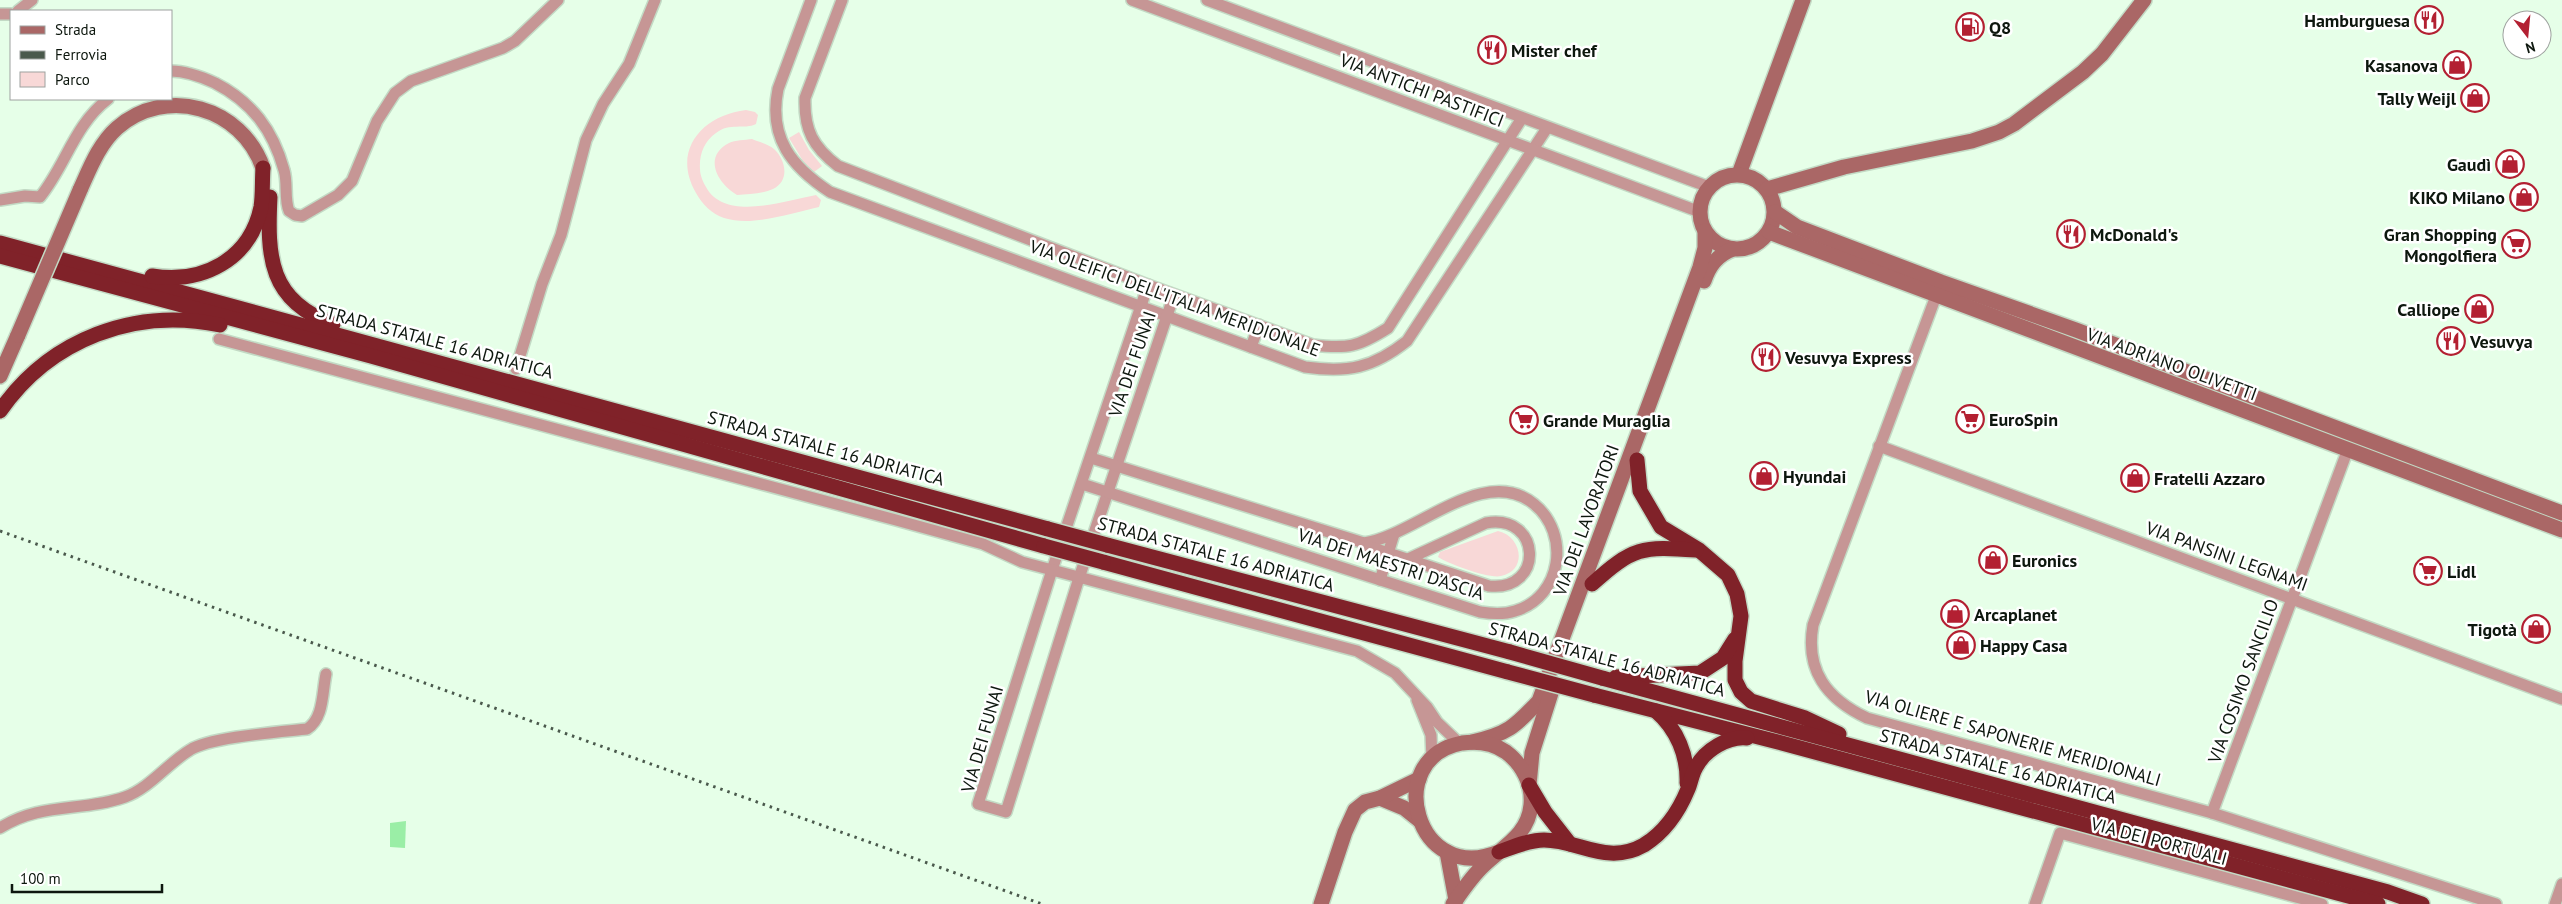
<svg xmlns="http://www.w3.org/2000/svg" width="2562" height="904" font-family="'PT Sans',sans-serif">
<rect width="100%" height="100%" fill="#e6ffe8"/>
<g fill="#f8d8d7">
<path d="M 746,110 L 755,112 L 758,115 L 756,124 C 744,130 730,122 716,133 C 704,141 699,155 700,169 C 700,175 703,182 706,187 C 725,222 784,201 816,195 L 821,200 L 819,207 C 791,213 753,227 724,218 C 712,214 702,204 696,193 C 671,150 703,115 746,110 Z"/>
<path d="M 799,132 L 809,150 L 822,166 L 814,172 L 803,161 L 789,138 Z"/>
<path d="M 752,139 C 759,142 768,144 774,149 C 786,160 790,181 773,189 C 762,194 748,194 737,195 C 718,184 702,157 729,143 C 735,140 745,140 752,139 Z"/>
<path d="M 1498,531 C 1522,536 1528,571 1501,576 C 1489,579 1449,564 1438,557 L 1440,552 Z"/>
</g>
<path fill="#9aeea6" d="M 406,821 L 405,848 L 390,847 L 390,823 Z"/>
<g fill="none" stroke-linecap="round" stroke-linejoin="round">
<defs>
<g id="street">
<path d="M 811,0 L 778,89 C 768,138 792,167 830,192 L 1305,367 C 1348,373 1373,368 1407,341 L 1547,128"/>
<path d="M 842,0 L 805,98 C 804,130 813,147 838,166 L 1148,285 L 1313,345 C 1348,349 1358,347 1388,328 L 1522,118"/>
<path d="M 1132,0 L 1700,212"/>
<path d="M 1207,0 L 1709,187"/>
<path d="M 18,11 L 32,0"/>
<path d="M 0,14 L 11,14"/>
<path d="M 171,71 C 186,71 202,77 215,83 C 252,102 273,130 284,170 C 288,183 284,199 289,211 L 295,215 L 302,216 L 338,195 L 352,181 L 377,121 L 395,93 L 411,81 L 503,48 L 515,41 L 558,0"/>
<path d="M 0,200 L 25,196 L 40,197 C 66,165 74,125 108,99"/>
<path d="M 1148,285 L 1052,570 L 978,804 L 1006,812 L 1079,578 L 1174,295"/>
<path d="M 1939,288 L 1813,625 C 1805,671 1827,699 1867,718 L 2212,813 L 2496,904"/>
<path d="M 219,339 L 896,520 L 983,544 L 1022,562 L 1357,651 L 1395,673 L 1427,707 L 1437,722 L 1460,744"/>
<path d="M 1251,347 L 1259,325"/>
<path d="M 516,369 L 542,284 L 561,235 L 586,140 L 603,104 L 629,64 L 655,0"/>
<path d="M 1879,446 L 2562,699"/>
<path d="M 1082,484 L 1480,612 C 1492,614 1503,615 1515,611 C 1562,597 1571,534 1534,504 C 1484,463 1415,536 1364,543 L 1091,458"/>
<path d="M 1364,545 L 1489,586 C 1545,592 1542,513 1486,523 L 1408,559"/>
<path d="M 1380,580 L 1394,534"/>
<path d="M 1417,700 L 1431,735 L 1432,760"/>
<path d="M 2212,813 L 2348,449"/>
<path d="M 0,828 C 40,802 83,812 125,797 C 150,788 168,763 190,750 C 210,737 280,732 307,729 C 324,718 322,693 326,674"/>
<path d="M 2035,904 L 2060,833 L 2322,904"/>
<path d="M 2555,904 L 2562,884"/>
</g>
<g id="secondary">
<path d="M 1739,174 L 1803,0"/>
<circle cx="1737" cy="212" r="37"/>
<path d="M 1767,189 L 1844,167 L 1972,141 L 1999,132 L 2014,124 L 2083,72 L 2102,54 L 2144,0"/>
<path d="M 80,190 C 90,168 99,144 117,128 C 166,85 242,107 263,168"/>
<path d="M 1775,212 L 1797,227 L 1941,282 L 2076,330 L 2562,513"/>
<path d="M 1769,232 L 2562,530"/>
<path d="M 1704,281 C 1709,266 1717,255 1733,249"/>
<path d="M 0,376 L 18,335"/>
<path d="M 1472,742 C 1507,734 1515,727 1539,701 L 1700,267 L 1705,248 L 1705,231"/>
<path d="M 1529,785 L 1532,753 L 1552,690"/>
<path d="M 1380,798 L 1404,808 L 1419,820"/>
<path d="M 1447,852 L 1456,900"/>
<path d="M 1321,904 L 1345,832 L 1355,810 L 1365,802 L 1380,798 L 1419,779"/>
<path d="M 1453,904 C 1462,891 1472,876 1484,865 C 1504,846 1528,835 1531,805 C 1533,784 1522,764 1506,752 C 1493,743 1477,741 1462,743 C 1381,758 1416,887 1499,852"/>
</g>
<g id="highway">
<path d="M 270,197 C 267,257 269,301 333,324"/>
<path d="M 0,243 L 1048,529"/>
<path d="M 0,256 L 371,356 L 1044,546"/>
<path d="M 152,276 C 202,284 250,260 261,207 C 263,194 262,181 263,168"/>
<path d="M 0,411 C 50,339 135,307 220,325"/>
<path d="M 1637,460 L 1640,491 L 1661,527 L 1699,550 L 1728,575 L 1737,594 L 1741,616 L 1735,661 L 1735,680 L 1741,692 L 1751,701 L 1805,718 L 1839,734"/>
<path d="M 1107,545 L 1510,652"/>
<path d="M 1103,562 L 1508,672"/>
<path d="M 1592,584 C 1633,547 1642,546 1696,550"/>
<path d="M 1616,677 L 1700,673 L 1723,658 L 1735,639"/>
<path d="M 1602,678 L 2388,892 L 2422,904"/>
<path d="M 1594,695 L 1778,742 L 2378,904"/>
<path d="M 1656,711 C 1677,729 1688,756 1687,783"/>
<path d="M 1529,785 L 1545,812 L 1570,844"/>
<path d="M 1499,852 C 1513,847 1529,840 1544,840 C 1579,840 1607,866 1644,845 C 1665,832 1679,811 1688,789 C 1691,782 1692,773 1696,767 C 1705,750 1728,736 1747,738"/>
</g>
</defs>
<use href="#street" stroke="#c3dac5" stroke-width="14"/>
<use href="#secondary" stroke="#c3dac5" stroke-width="18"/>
<use href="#highway" stroke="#c3dac5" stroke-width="18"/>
<use href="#street" stroke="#c69695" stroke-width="11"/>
<use href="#secondary" stroke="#aa6766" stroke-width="15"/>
<use href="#highway" stroke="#802229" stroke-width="15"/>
<path stroke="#4a594c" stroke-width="3" stroke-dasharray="2.5 5" stroke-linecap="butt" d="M 0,531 L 1042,904"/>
<defs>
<path id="secondary-bridge" d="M 18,335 L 80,190"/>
<g id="highway-bridge">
<path d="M 1048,529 L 1107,545"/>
<path d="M 1044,546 L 1103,562"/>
<path d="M 1510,652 L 1602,678"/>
<path d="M 1508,672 L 1594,695"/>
</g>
</defs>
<use href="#secondary-bridge" stroke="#c3dac5" stroke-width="18" stroke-linecap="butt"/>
<use href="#highway-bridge" stroke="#c3dac5" stroke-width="18" stroke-linecap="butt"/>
<use href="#secondary-bridge" stroke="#aa6766" stroke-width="15"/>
<use href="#highway-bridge" stroke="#802229" stroke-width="15"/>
</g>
<defs>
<symbol id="restaurant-ring" viewBox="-11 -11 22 22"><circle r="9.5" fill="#fff" stroke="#b32032" stroke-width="1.5"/><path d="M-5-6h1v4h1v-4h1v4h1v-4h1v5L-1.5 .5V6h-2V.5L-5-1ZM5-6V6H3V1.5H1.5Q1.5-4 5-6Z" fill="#b32032"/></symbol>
<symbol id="fuel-ring" viewBox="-11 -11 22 22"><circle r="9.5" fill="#fff" stroke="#b32032" stroke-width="1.5"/><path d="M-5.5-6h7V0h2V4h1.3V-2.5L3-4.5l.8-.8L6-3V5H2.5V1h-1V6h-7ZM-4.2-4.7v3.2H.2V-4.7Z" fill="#b32032"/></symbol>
<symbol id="shop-ring" viewBox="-11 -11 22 22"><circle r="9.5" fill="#fff" stroke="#b32032" stroke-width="1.5"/><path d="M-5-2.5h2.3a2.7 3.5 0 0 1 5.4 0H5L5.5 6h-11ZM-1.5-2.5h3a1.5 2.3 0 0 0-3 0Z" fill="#b32032"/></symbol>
<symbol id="supermarket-ring" viewBox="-11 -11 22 22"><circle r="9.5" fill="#fff" stroke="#b32032" stroke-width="1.5"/><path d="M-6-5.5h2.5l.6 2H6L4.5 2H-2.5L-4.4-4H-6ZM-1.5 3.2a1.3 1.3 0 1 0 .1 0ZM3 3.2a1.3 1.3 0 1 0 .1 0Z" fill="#b32032"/></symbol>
</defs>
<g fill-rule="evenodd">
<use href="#restaurant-ring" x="2413" y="4" width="32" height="32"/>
<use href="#fuel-ring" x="1954" y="11" width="32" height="32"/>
<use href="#restaurant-ring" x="1476" y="34" width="32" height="32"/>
<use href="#shop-ring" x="2441" y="49" width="32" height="32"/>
<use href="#shop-ring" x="2459" y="82" width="32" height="32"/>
<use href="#shop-ring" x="2494" y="148" width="32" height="32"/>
<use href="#shop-ring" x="2508" y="181" width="32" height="32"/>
<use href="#restaurant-ring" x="2055" y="218" width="32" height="32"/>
<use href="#supermarket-ring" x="2500" y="228" width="32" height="32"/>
<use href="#shop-ring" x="2463" y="293" width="32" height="32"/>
<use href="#restaurant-ring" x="2435" y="325" width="32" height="32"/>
<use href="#restaurant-ring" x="1750" y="341" width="32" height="32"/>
<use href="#supermarket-ring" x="1954" y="403" width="32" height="32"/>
<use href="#supermarket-ring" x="1508" y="404" width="32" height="32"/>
<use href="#shop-ring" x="1748" y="460" width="32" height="32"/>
<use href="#shop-ring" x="2119" y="462" width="32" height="32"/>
<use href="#shop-ring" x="1977" y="544" width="32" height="32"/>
<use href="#supermarket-ring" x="2412" y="555" width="32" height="32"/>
<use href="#shop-ring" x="1939" y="598" width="32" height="32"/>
<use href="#shop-ring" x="2520" y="613" width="32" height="32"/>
<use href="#shop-ring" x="1945" y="629" width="32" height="32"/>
</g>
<g text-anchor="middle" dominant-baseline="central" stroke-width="5" stroke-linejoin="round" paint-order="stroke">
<g font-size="18" font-weight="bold" fill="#0d170e" stroke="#fff" text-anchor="start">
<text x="2410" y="20" text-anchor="end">Hamburguesa</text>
<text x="1989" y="27">Q8</text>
<text x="1511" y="50">Mister chef</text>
<text x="2438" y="65" text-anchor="end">Kasanova</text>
<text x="2456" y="98" text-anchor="end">Tally Weijl</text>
<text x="2491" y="164" text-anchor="end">Gaudì</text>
<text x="2505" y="197" text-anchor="end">KIKO Milano</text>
<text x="2090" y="234">McDonald's</text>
<text x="2497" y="234" text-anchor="end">Gran Shopping<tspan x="2497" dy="21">Mongolfiera</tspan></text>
<text x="2460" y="309" text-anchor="end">Calliope</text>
<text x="2470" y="341">Vesuvya</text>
<text x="1785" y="357">Vesuvya Express</text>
<text x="1989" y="419">EuroSpin</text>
<text x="1543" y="420">Grande Muraglia</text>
<text x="1783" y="476">Hyundai</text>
<text x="2154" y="478">Fratelli Azzaro</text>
<text x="2012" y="560">Euronics</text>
<text x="2447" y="571">Lidl</text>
<text x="1974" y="614">Arcaplanet</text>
<text x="2517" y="629" text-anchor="end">Tigotà</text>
<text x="1980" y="645">Happy Casa</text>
</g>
<g font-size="18" fill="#0d170e" stroke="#fff">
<text transform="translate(1422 90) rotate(21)">VIA ANTICHI PASTIFICI</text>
<text transform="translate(1175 298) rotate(20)">VIA OLEIFICI DELL'ITALIA MERIDIONALE</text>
<text transform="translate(435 341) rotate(15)">STRADA STATALE 16 ADRIATICA</text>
<text transform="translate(1132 364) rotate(-71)">VIA DEI FUNAI</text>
<text transform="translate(2172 364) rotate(20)">VIA ADRIANO OLIVETTI</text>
<text transform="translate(826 448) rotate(15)">STRADA STATALE 16 ADRIATICA</text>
<text transform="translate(1586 520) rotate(-70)">VIA DEI LAVORATORI</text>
<text transform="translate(1216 554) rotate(15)">STRADA STATALE 16 ADRIATICA</text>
<text transform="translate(2227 556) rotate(20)">VIA PANSINI LEGNAMI</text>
<text transform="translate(1391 564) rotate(18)">VIA DEI MAESTRI D’ASCIA</text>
<text transform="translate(1607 659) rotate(15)">STRADA STATALE 16 ADRIATICA</text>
<text transform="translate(2243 681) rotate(-70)">VIA COSIMO SANCILIO</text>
<text transform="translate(2013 738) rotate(16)">VIA OLIERE E SAPONERIE MERIDIONALI</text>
<text transform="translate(982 739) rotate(-74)">VIA DEI FUNAI</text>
<text transform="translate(1998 766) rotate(15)">STRADA STATALE 16 ADRIATICA</text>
<text transform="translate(2159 841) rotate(15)">VIA DEI PORTUALI</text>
</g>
</g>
<rect x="10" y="10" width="162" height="90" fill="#ffffff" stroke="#9ea29f"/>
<rect x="20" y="26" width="25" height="8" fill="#aa6766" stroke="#9ea29f"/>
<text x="55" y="35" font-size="15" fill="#0d170e">Strada</text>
<rect x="20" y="51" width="25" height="8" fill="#4a594c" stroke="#9ea29f"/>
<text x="55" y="60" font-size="15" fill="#0d170e">Ferrovia</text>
<rect x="20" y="72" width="25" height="15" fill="#f8d8d7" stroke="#9ea29f"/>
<text x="55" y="85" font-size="15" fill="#0d170e">Parco</text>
<g transform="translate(2527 35) rotate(164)"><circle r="24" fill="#ffffff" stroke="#9ea29f"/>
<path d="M0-4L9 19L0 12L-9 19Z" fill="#b32032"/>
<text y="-8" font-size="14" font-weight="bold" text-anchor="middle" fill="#0d170e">N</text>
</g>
<path d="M12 884v8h150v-8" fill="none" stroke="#0d170e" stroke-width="2.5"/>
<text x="20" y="884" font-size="15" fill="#0d170e" stroke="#ffffff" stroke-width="4" paint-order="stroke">100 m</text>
</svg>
